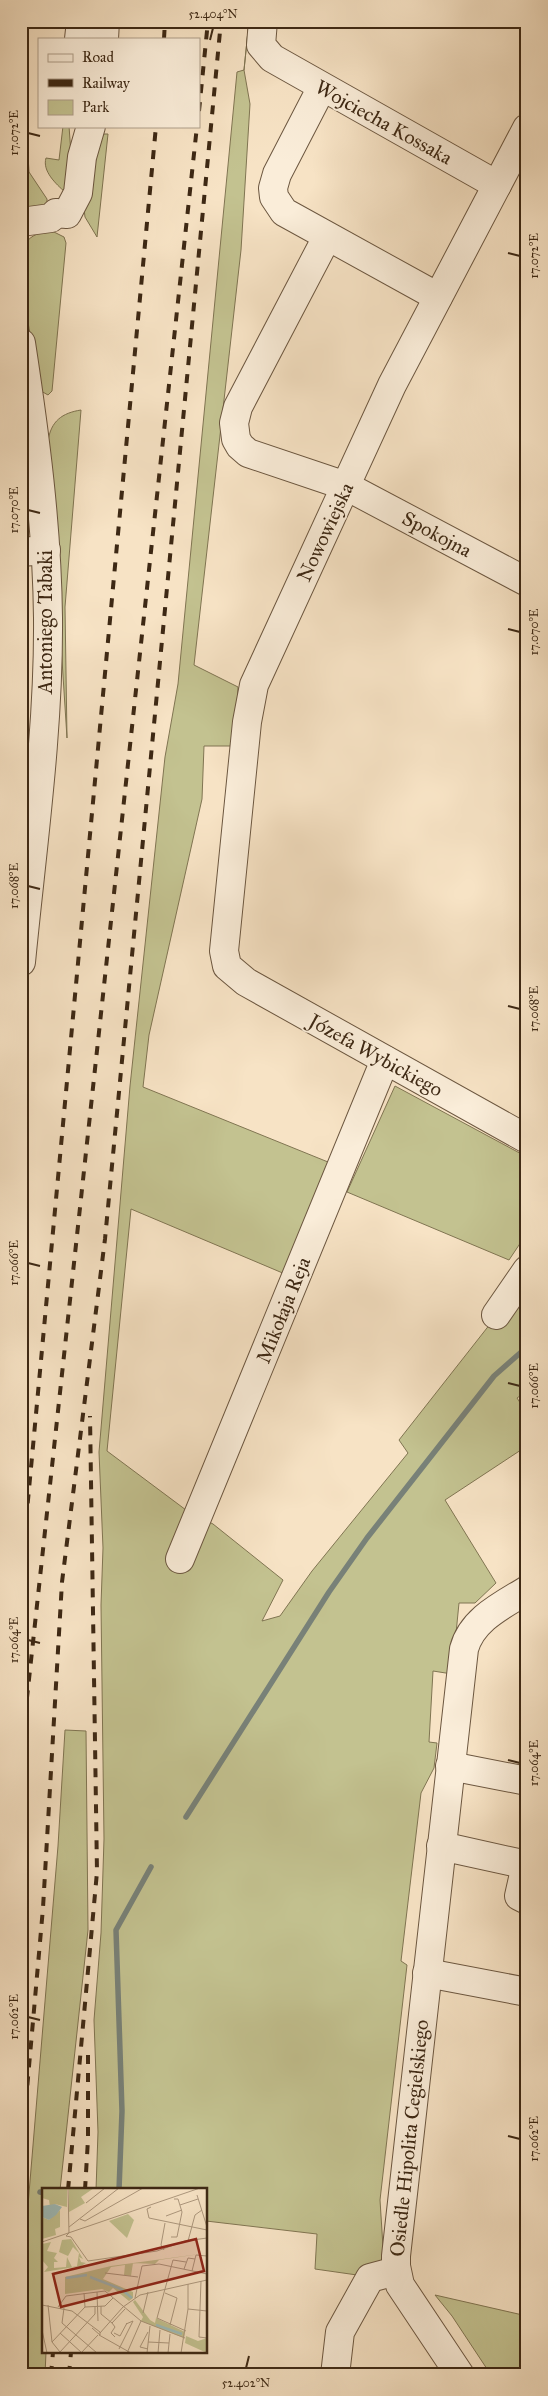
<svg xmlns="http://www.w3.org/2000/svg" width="548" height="2396" font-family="'IM FELL Great Primer',serif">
<rect width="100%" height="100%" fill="#f7e3c5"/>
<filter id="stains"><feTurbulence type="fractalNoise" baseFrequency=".004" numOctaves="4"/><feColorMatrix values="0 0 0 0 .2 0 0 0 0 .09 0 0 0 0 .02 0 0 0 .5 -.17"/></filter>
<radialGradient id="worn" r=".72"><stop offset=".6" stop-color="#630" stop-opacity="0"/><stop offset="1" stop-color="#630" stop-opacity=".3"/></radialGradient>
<g fill="#c3c290" stroke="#807552">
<path d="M 249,21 L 244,70 L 250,104 L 241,250 L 194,665 L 238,687 L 235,746 L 204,746 L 202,799 L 149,1035 L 143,1087 L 328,1162 L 285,1274 L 131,1209 L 107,1451 L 186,1510 L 213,1524 L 283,1580 L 262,1621 L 280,1616 L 312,1571 L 408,1453 L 399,1440 L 527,1277 L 527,1391 L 517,1398 L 527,1413 L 527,1446 L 445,1500 L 496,1583 L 475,1603 L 459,1603 L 452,1674 L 433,1671 L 429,1742 L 437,1743 L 434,1768 L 421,1793 L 401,1961 L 407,1965 L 380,2200 L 384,2263 L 357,2275 L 315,2269 L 317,2234 L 206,2221 L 206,2190 L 96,2190 L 98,2132 L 94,2020 L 101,1933 L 104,1839 L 101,1605 L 103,1548 L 99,1452 L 130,1086 L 165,757 L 178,684 L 237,72 L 244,70 Z"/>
<path d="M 63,126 L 69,126 L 71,154 L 65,192 C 56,184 42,171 46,158 L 59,160 Z"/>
<path d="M 102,134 L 108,134 L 97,237 L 85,217 L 84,209 Z"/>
<path d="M 21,155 L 28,156 L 29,172 L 47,199 L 47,206 L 29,208 L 21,203 Z"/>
<path d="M 50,230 L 64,237 L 66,243 L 52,391 L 48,395 L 41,391 C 36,366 15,266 23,248 C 28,236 38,233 50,230 Z"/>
<path d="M 81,410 L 65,607 L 67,738 L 48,441 C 51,421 62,413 81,410 Z"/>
<path d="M 395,1086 L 527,1157 L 527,1233 L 509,1260 L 347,1192 Z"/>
<path d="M 65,1730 L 86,1731 L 88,1930 L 60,2190 L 44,2190 L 44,2352 L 46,2352 L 45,2375 L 21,2375 L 21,2289 L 58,1846 Z"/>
<path d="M 435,2295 L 527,2316 L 527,2375 L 491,2375 L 452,2316 Z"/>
</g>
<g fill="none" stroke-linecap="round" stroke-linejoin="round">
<g stroke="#788178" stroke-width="5.5">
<path d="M 186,1817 L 329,1592 L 367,1538 L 494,1376 L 527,1347"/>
<path d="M 119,2190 L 122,2111 L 116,1930 L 151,1867"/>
<path d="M 40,2192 L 44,2193"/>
</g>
<defs>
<g id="minor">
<path d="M 263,21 L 261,45 L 272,58 L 497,185"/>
<path d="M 79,39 L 81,21"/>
<path d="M 104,39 L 105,21"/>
<path d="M 322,87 L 277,174 L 273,188 L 274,197 L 284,212 L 438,297"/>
<path d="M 527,128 L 392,385 L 254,685 L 247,722 L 224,951 L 227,966 L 246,982 L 527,1139"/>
<path d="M 21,222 L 51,218 L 56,213 L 67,214 L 78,193 L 82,157 L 91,126"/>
<path d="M 327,237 L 238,407 L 234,423 L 236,439 L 240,446 L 248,453 L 346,486 L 527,582"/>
<path d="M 21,343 C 35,435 47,525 48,618 C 49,733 32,848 21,962"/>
<path d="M 21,552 L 46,550"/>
<path d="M 496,1315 L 527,1270"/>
<path d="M 180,1559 L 385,1060"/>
<path d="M 450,1766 L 527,1781"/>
<path d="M 441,1846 L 527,1865"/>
<path d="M 526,1865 L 519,1896 L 527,1900"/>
<path d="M 427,1973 L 527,1992"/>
<path d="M 335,2375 L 340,2332 L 370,2278 L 396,2271"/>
<path d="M 460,2375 L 400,2285 L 396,2266 L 396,2256 L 464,1649 C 472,1619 503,1605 527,1590"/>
</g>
</defs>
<use href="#minor" stroke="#6c5740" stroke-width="30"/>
<use href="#minor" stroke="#faedd9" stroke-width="28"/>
<g stroke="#3d2814" stroke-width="4" stroke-dasharray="9 9" stroke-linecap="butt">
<path d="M 164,39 L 165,21"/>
<path d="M 199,111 L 208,21"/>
<path d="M 21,1575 L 156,126"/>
<path d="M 21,1753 L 197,126"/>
<path d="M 21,1850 L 26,1744"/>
<path d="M 21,2157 L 43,1908 L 62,1582 L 105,1239 L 221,21"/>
<path d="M 68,2190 L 97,1872 L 90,1416"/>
<path d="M 85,2190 L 88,2139 L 88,2047"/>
<path d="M 51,2375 L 53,2352"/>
<path d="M 69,2375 L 71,2352"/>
</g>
</g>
<path fill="none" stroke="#3d2814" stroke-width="2" d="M 210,40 L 213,28M 28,133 L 40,136M 508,253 L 520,256M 28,510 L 40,513M 508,629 L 520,632M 28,886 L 40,889M 508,1006 L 520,1009M 28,1263 L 40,1266M 508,1383 L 520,1386M 28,1640 L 40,1643M 508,1760 L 520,1763M 28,2017 L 40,2020M 508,2136 L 520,2139M 246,2368 L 249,2356"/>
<g text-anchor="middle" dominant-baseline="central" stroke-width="4" stroke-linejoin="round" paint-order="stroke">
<g font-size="20" fill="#3d2814" stroke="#faedd9">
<text transform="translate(384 122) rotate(29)">Wojciecha Kossaka</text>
<text transform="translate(325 532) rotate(-65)">Nowowiejska</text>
<text transform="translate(437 534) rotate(28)">Spokojna</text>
<text transform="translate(45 622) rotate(-90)">Antoniego Tabaki</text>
<text transform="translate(376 1055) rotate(29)">Józefa Wybickiego</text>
<text transform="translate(283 1310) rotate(-68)">Mikołaja Reja</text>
<text transform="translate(409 2138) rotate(-84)">Osiedle Hipolita Cegielskiego</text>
</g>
</g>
<g transform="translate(42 2188)">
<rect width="165" height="165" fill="#f7e3c5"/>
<path d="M 0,0 L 25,0 L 25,19 L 13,16 L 8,19 L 7,12 L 0,10 ZM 27,0 L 52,0 L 39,9 L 43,15 L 27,24 ZM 18,22 L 18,39 L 13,41 L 14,47 L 0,51 L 0,29 L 7,32 ZM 86,26 L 92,32 L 85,50 L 67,33 ZM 29,51 L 41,71 L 37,69 L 39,74 L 36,76 L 39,74 L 44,75 L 39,78 L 2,84 L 6,79 L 0,72 L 0,56 L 9,54 L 5,63 L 15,65 L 12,70 L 16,74 L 12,74 L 12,80 L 24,79 L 25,69 L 30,79 L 35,78 L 37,65 L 31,59 L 26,68 L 17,64 L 20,52 ZM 165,65 L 117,72 L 113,76 L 91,75 L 89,88 L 82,87 L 83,77 L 69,79 L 61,91 L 91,104 L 91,110 L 87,113 L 71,100 L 67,104 L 60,101 L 23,106 L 23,89 L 69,78 ZM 93,112 L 108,132 L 113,135 L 114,130 L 143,144 L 142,150 L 99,133 L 101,129 L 91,114 ZM 144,148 L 156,153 L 165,150 L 165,165 L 143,155 Z" fill="#c3c290"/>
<path d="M 13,16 L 20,19 L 14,27 L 7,32 L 0,29 L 0,18 Z" fill="#9fbdbb"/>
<path fill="none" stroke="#9fbdbb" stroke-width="2.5" d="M 48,89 L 79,101 L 90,110M 24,90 L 45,87M 114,137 L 140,146"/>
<path fill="none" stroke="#ad987e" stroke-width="1" d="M 26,0 L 27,45 L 24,48 L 29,49 L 46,73 L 115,63 L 143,53 L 165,50M 155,7 L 165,39M 44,15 L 63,0M 138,17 L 156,11M 109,19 L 105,21 L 107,30 L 165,42M 124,28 L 140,22M 38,31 L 43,33 L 101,0M 27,39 L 77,0M 129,49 L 135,49 L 140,24 L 136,11 L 132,11M 146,53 L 153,27 L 160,22M 0,54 L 158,0M 122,62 L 119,57 L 123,35M 142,81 L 146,70 L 153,71M 150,83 L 154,67 L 165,68M 63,85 L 96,89M 159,93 L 157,149 L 165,150M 55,104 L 56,133M 123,105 L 135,110 L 128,137M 93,110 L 100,78 L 117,76 L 165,86M 0,117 L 30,123 L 58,144 L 58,147 L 50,140M 6,117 L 10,154 L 18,164M 59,118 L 59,126 L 70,135 L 83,121M 16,119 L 24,108 L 63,103 L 99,133 L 143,150M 43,119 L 63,118 L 71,110M 22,120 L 20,135 L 55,165M 146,121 L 165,123M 101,125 L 106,104M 70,135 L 73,139 L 69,145 L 73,149M 0,142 L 5,165M 144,143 L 115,130 L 131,72 L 144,74M 18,145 L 40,165M 58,145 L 81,119 L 98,107 L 165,92M 72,145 L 78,148 L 85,135M 57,147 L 89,165M 10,154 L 43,119 L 42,105M 106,154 L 127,155M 77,161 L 91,133 L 84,136M 106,161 L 98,159 L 106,144M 18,164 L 53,126 L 53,118M 39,165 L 56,147M 85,165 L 99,133M 105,165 L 108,138M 116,165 L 118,142M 126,165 L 128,146M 139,165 L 146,121 L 146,96"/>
<path fill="#8f2418" fill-opacity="0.15" stroke="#8f2418" stroke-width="2.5" d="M 154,51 L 162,83 L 19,119 L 11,86 Z"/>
<rect width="165" height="165" fill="none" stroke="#3d2814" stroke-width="2.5"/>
</g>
<rect width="548" height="2396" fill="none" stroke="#f7e3c5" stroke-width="55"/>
<rect x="38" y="38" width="162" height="90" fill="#faedd9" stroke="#ae9e8a"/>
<rect x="48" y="54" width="25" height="8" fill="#faedd9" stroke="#ae9e8a"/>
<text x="82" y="62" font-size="15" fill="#3d2814">Road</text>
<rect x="48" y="79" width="25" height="8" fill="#3d2814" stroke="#ae9e8a"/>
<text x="82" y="88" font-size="15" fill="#3d2814">Railway</text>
<rect x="48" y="100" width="25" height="15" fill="#c3c290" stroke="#ae9e8a"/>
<text x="82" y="112" font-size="15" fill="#3d2814">Park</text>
<rect x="28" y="28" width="492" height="2340" fill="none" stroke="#3d2814" stroke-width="2"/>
<g font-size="12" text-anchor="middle" fill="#3d2814">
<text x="213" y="18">52.404°N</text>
<text transform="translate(14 133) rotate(-90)" y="4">17.072°E</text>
<text transform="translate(534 256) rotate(-90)" y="4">17.072°E</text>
<text transform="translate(14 510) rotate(-90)" y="4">17.070°E</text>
<text transform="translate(534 632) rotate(-90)" y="4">17.070°E</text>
<text transform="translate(14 886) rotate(-90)" y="4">17.068°E</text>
<text transform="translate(534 1009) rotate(-90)" y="4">17.068°E</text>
<text transform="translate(14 1263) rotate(-90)" y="4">17.066°E</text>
<text transform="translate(534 1386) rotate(-90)" y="4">17.066°E</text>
<text transform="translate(14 1640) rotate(-90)" y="4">17.064°E</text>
<text transform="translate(534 1763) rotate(-90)" y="4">17.064°E</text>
<text transform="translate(14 2017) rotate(-90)" y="4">17.062°E</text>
<text transform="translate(534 2139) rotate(-90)" y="4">17.062°E</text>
<text x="246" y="2387">52.402°N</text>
</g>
<rect width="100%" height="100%" filter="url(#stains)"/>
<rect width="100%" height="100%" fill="url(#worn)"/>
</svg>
